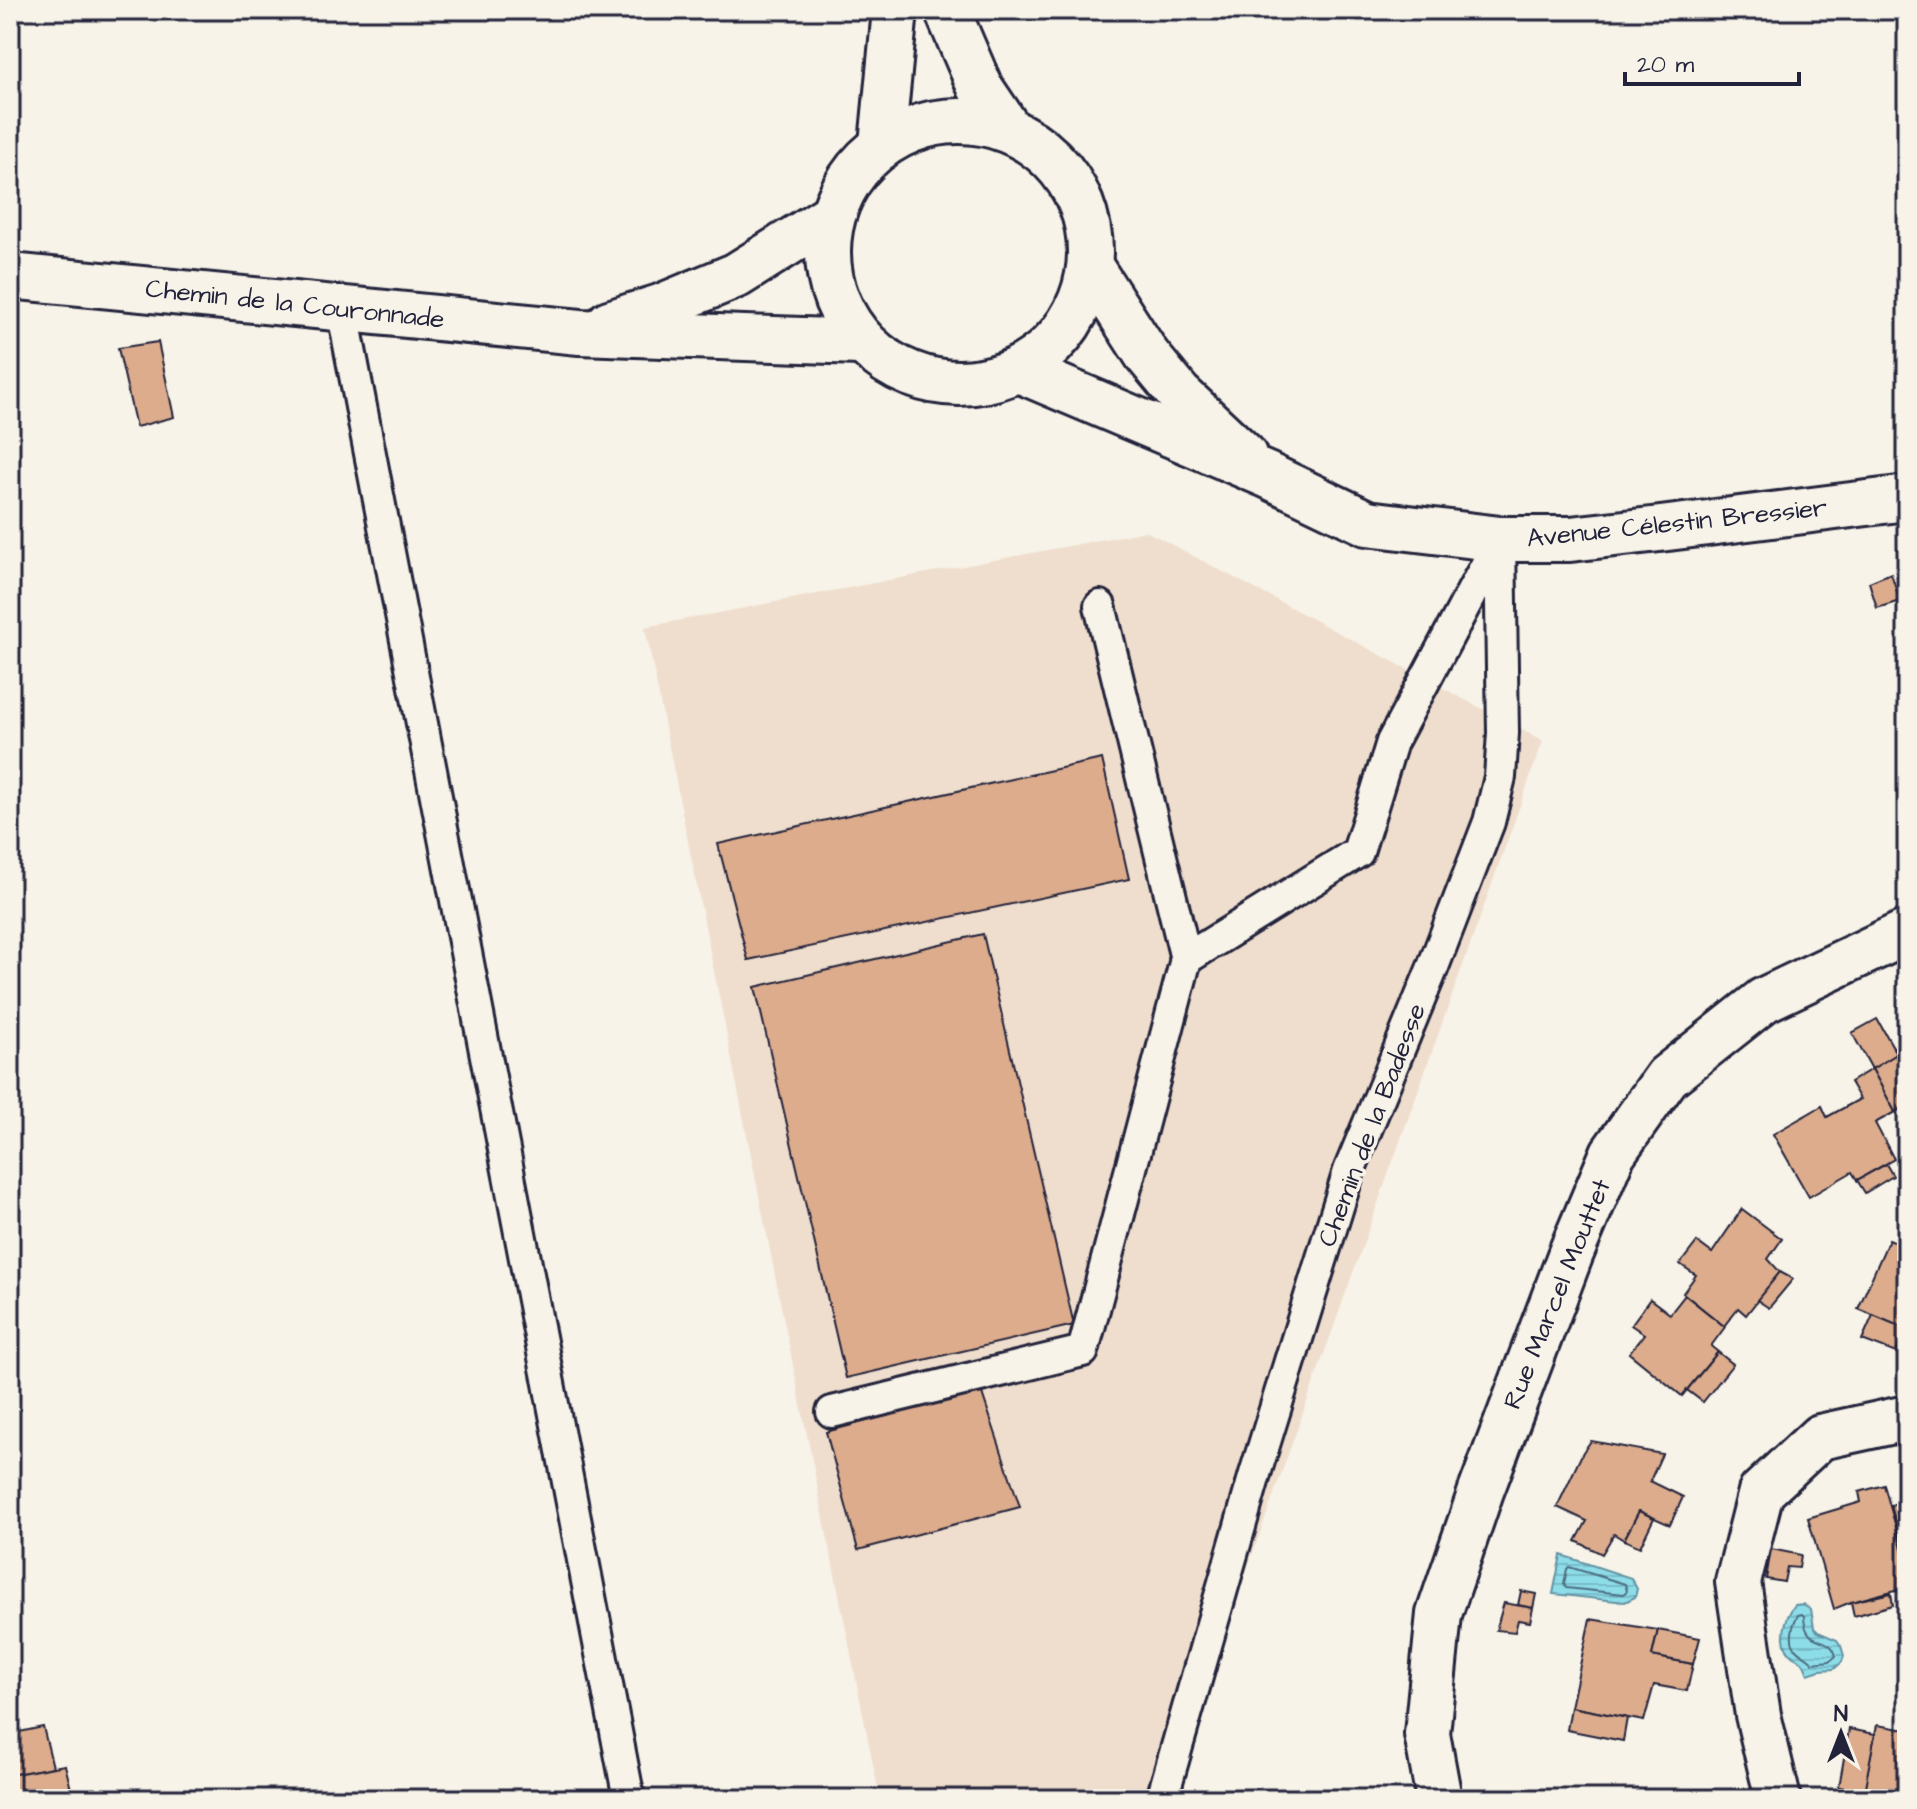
<svg xmlns="http://www.w3.org/2000/svg" width="1917" height="1809" font-family="'Architects Daughter',sans-serif">
<defs>
<pattern id="water-rules" width="6" height="5" patternUnits="userSpaceOnUse" patternTransform="scale(2)"><rect width="6" height="5" fill="#8ddde9"/><path d="M0 2.5h6" fill="none" stroke="#79bdc9"/></pattern>
</defs>
<rect width="100%" height="100%" fill="#f7f3e8"/>
<filter id="ink" filterUnits="userSpaceOnUse"><feTurbulence type="fractalNoise" baseFrequency=".0125" numOctaves="2"/><feDisplacementMap in="SourceGraphic" scale="16" xChannelSelector="R" yChannelSelector="G"/><feConvolveMatrix kernelMatrix="1 2 1 2 8 2 1 2 1" color-interpolation-filters="sRGB"/></filter>
<g filter="url(#ink)">
<path fill="#efdecd" d="M 1146,531 L 1543,741 L 1165,1799 L 880,1799 L 645,627 Z"/>
<g fill="url(#water-rules)" stroke="#6292a3" stroke-width="2">
<path d="M 1561,1555 L 1631,1578 L 1637,1589 L 1635,1597 L 1625,1602 L 1553,1594 Z"/>
<path d="M 1803,1604 L 1811,1609 L 1814,1628 L 1818,1632 L 1837,1640 L 1841,1646 L 1844,1656 L 1842,1662 L 1834,1669 L 1820,1670 L 1808,1674 C 1806,1670 1805,1665 1802,1662 C 1799,1659 1794,1658 1791,1655 C 1778,1642 1785,1617 1795,1605 Z"/>
</g>
<g fill="none" stroke-linecap="round" stroke-linejoin="round">
<g stroke="#4d6d81" stroke-width="2">
<path d="M 1569,1567 L 1625,1584 L 1627,1591 L 1623,1594 L 1566,1588 L 1564,1584 L 1567,1569 Z"/>
<path d="M 1802,1614 L 1804,1616 C 1805,1650 1830,1632 1836,1656 L 1830,1661 L 1813,1663 C 1808,1656 1801,1655 1796,1649 C 1788,1641 1793,1623 1798,1615 Z"/>
</g>
</g>
<g fill="#dcac8d" stroke="#22223b" stroke-width="2">
<path d="M 158,342 L 174,417 L 136,427 L 118,348 Z"/>
<path d="M 1891,573 L 1900,601 L 1877,608 L 1869,582 Z"/>
<path d="M 1102,759 L 1129,879 L 748,960 L 718,844 Z"/>
<path d="M 983,934 L 1074,1325 L 846,1378 L 755,987 Z"/>
<path d="M 1877,1019 L 1897,1054 L 1872,1069 L 1852,1033 Z"/>
<path d="M 1907,1040 L 1907,1105 L 1895,1112 L 1872,1069 L 1897,1054 L 1893,1048 Z"/>
<path d="M 1872,1069 L 1895,1112 L 1875,1123 L 1894,1159 L 1857,1180 L 1852,1172 L 1809,1197 L 1773,1134 L 1822,1106 L 1827,1117 L 1860,1099 L 1850,1082 Z"/>
<path d="M 1886,1164 L 1893,1176 L 1865,1193 L 1857,1180 Z"/>
<path d="M 1742,1209 L 1782,1239 L 1768,1259 L 1780,1272 L 1746,1315 L 1738,1308 L 1724,1326 L 1683,1293 L 1696,1275 L 1680,1264 L 1697,1242 L 1712,1253 Z"/>
<path d="M 1889,1239 L 1907,1247 L 1906,1329 L 1858,1309 Z"/>
<path d="M 1780,1272 L 1793,1279 L 1769,1308 L 1757,1300 Z"/>
<path d="M 1685,1295 L 1725,1327 L 1711,1346 L 1718,1352 L 1682,1396 L 1629,1353 L 1644,1334 L 1631,1325 L 1650,1299 L 1670,1314 Z"/>
<path d="M 1873,1315 L 1906,1329 L 1896,1353 L 1862,1340 Z"/>
<path d="M 1718,1352 L 1733,1364 L 1703,1402 L 1687,1390 Z"/>
<path d="M 981,1390 L 1020,1507 L 858,1550 L 826,1432 Z"/>
<path d="M 1591,1441 L 1662,1454 L 1650,1481 L 1683,1497 L 1670,1525 L 1639,1511 L 1624,1540 L 1614,1534 L 1602,1554 L 1576,1541 L 1587,1521 L 1557,1507 L 1583,1452 Z"/>
<path d="M 1884,1485 L 1907,1566 L 1907,1587 L 1851,1602 L 1834,1609 L 1808,1518 L 1861,1502 L 1859,1492 Z"/>
<path d="M 1907,1500 L 1907,1566 L 1891,1505 Z"/>
<path d="M 1639,1511 L 1654,1518 L 1640,1547 L 1624,1540 Z"/>
<path d="M 1771,1549 L 1801,1555 L 1799,1568 L 1787,1567 L 1784,1582 L 1766,1579 Z"/>
<path d="M 1521,1591 L 1536,1594 L 1533,1608 L 1518,1605 Z"/>
<path d="M 1891,1593 L 1893,1605 L 1854,1616 L 1851,1602 Z"/>
<path d="M 1504,1603 L 1533,1608 L 1530,1622 L 1518,1620 L 1515,1632 L 1496,1630 Z"/>
<path d="M 1590,1619 L 1658,1630 L 1652,1656 L 1693,1664 L 1687,1691 L 1654,1685 L 1644,1721 L 1571,1707 Z"/>
<path d="M 1658,1630 L 1700,1638 L 1693,1664 L 1652,1656 Z"/>
<path d="M 1571,1707 L 1627,1718 L 1623,1741 L 1567,1730 Z"/>
<path d="M 1877,1725 L 1907,1730 L 1907,1799 L 1862,1799 Z"/>
<path d="M 43,1727 L 53,1767 L 10,1775 L 10,1734 Z"/>
<path d="M 1849,1729 L 1875,1734 L 1864,1792 L 1839,1787 Z"/>
<path d="M 65,1765 L 72,1793 L 44,1799 L 10,1799 L 10,1775 Z"/>
</g>
<g fill="none" stroke-linecap="round" stroke-linejoin="round">
<defs>
<g id="lane">
<path d="M 342,308 L 629,1799"/>
<path d="M 1100,606 L 1186,959 L 1358,852 L 1392,742 L 1498,543"/>
<path d="M 832,1412 L 1083,1351 L 1186,959"/>
<path d="M 1162,1799 L 1255,1474 L 1349,1171 L 1433,967 L 1489,822 L 1500,777 L 1503,733 L 1500,539"/>
</g>
<g id="street">
<path d="M 10,276 L 580,332 L 860,342"/>
<path d="M 609,323 L 660,307 L 737,275 L 831,216"/>
<path d="M 1778,1799 L 1758,1715 L 1738,1582 L 1761,1492 L 1820,1437 L 1907,1418"/>
</g>
<g id="secondary">
<path d="M 947,10 L 980,87 L 1009,130"/>
<circle cx="959" cy="252" r="131"/>
<path d="M 882,144 L 895,10"/>
<path d="M 1091,268 L 1147,355 L 1179,394 L 1244,455"/>
<path d="M 1019,370 L 1267,475 L 1367,523 L 1500,539 L 1570,539 L 1660,529 L 1907,498"/>
<path d="M 1439,1799 L 1427,1734 L 1439,1614 L 1481,1491 L 1571,1253 L 1613,1153 L 1667,1077 L 1764,1000 L 1907,932"/>
</g>
</defs>
<use href="#lane" stroke="#22223b" stroke-width="36"/>
<use href="#street" stroke="#22223b" stroke-width="50"/>
<use href="#secondary" stroke="#22223b" stroke-width="50"/>
<use href="#lane" stroke="#f7f3e8" stroke-width="30"/>
<use href="#street" stroke="#f7f3e8" stroke-width="44"/>
<use href="#secondary" stroke="#f7f3e8" stroke-width="44"/>
</g>
</g>
<g text-anchor="middle" dominant-baseline="central" stroke-width="7" stroke-linejoin="round" paint-order="stroke">
<g font-size="26" fill="#22223b" stroke="#f7f3e8">
<text transform="translate(295 304) rotate(6)">Chemin de la Couronnade</text>
<text transform="translate(1677 523) rotate(-6)">Avenue Célestin Bressier</text>
<text transform="translate(1372 1125) rotate(-69)">Chemin de la Badesse</text>
<text transform="translate(1557 1294) rotate(-68)">Rue Marcel Mouttet</text>
</g>
</g>
<rect width="1917" height="1809" fill="none" stroke="#f7f3e8" stroke-width="40"/>
<rect x="20" y="20" width="1877" height="1769" fill="none" stroke="#22223b" stroke-width="3" filter="url(#ink)"/>
<g transform="translate(1841 1733)" stroke="#f7f3e8" stroke-width="6" paint-order="stroke">
<path d="M0-6L14 30L0 20L-14 30Z" fill="#22223b"/>
<text y="-12" font-size="22" font-weight="bold" text-anchor="middle" fill="#22223b">N</text>
</g>
<path d="M1625 72v12h174v-12" fill="none" stroke="#22223b" stroke-width="4"/>
<text x="1637" y="72" font-size="24" fill="#22223b" stroke="#f7f3e8" stroke-width="6" paint-order="stroke">20 m</text>
</svg>
